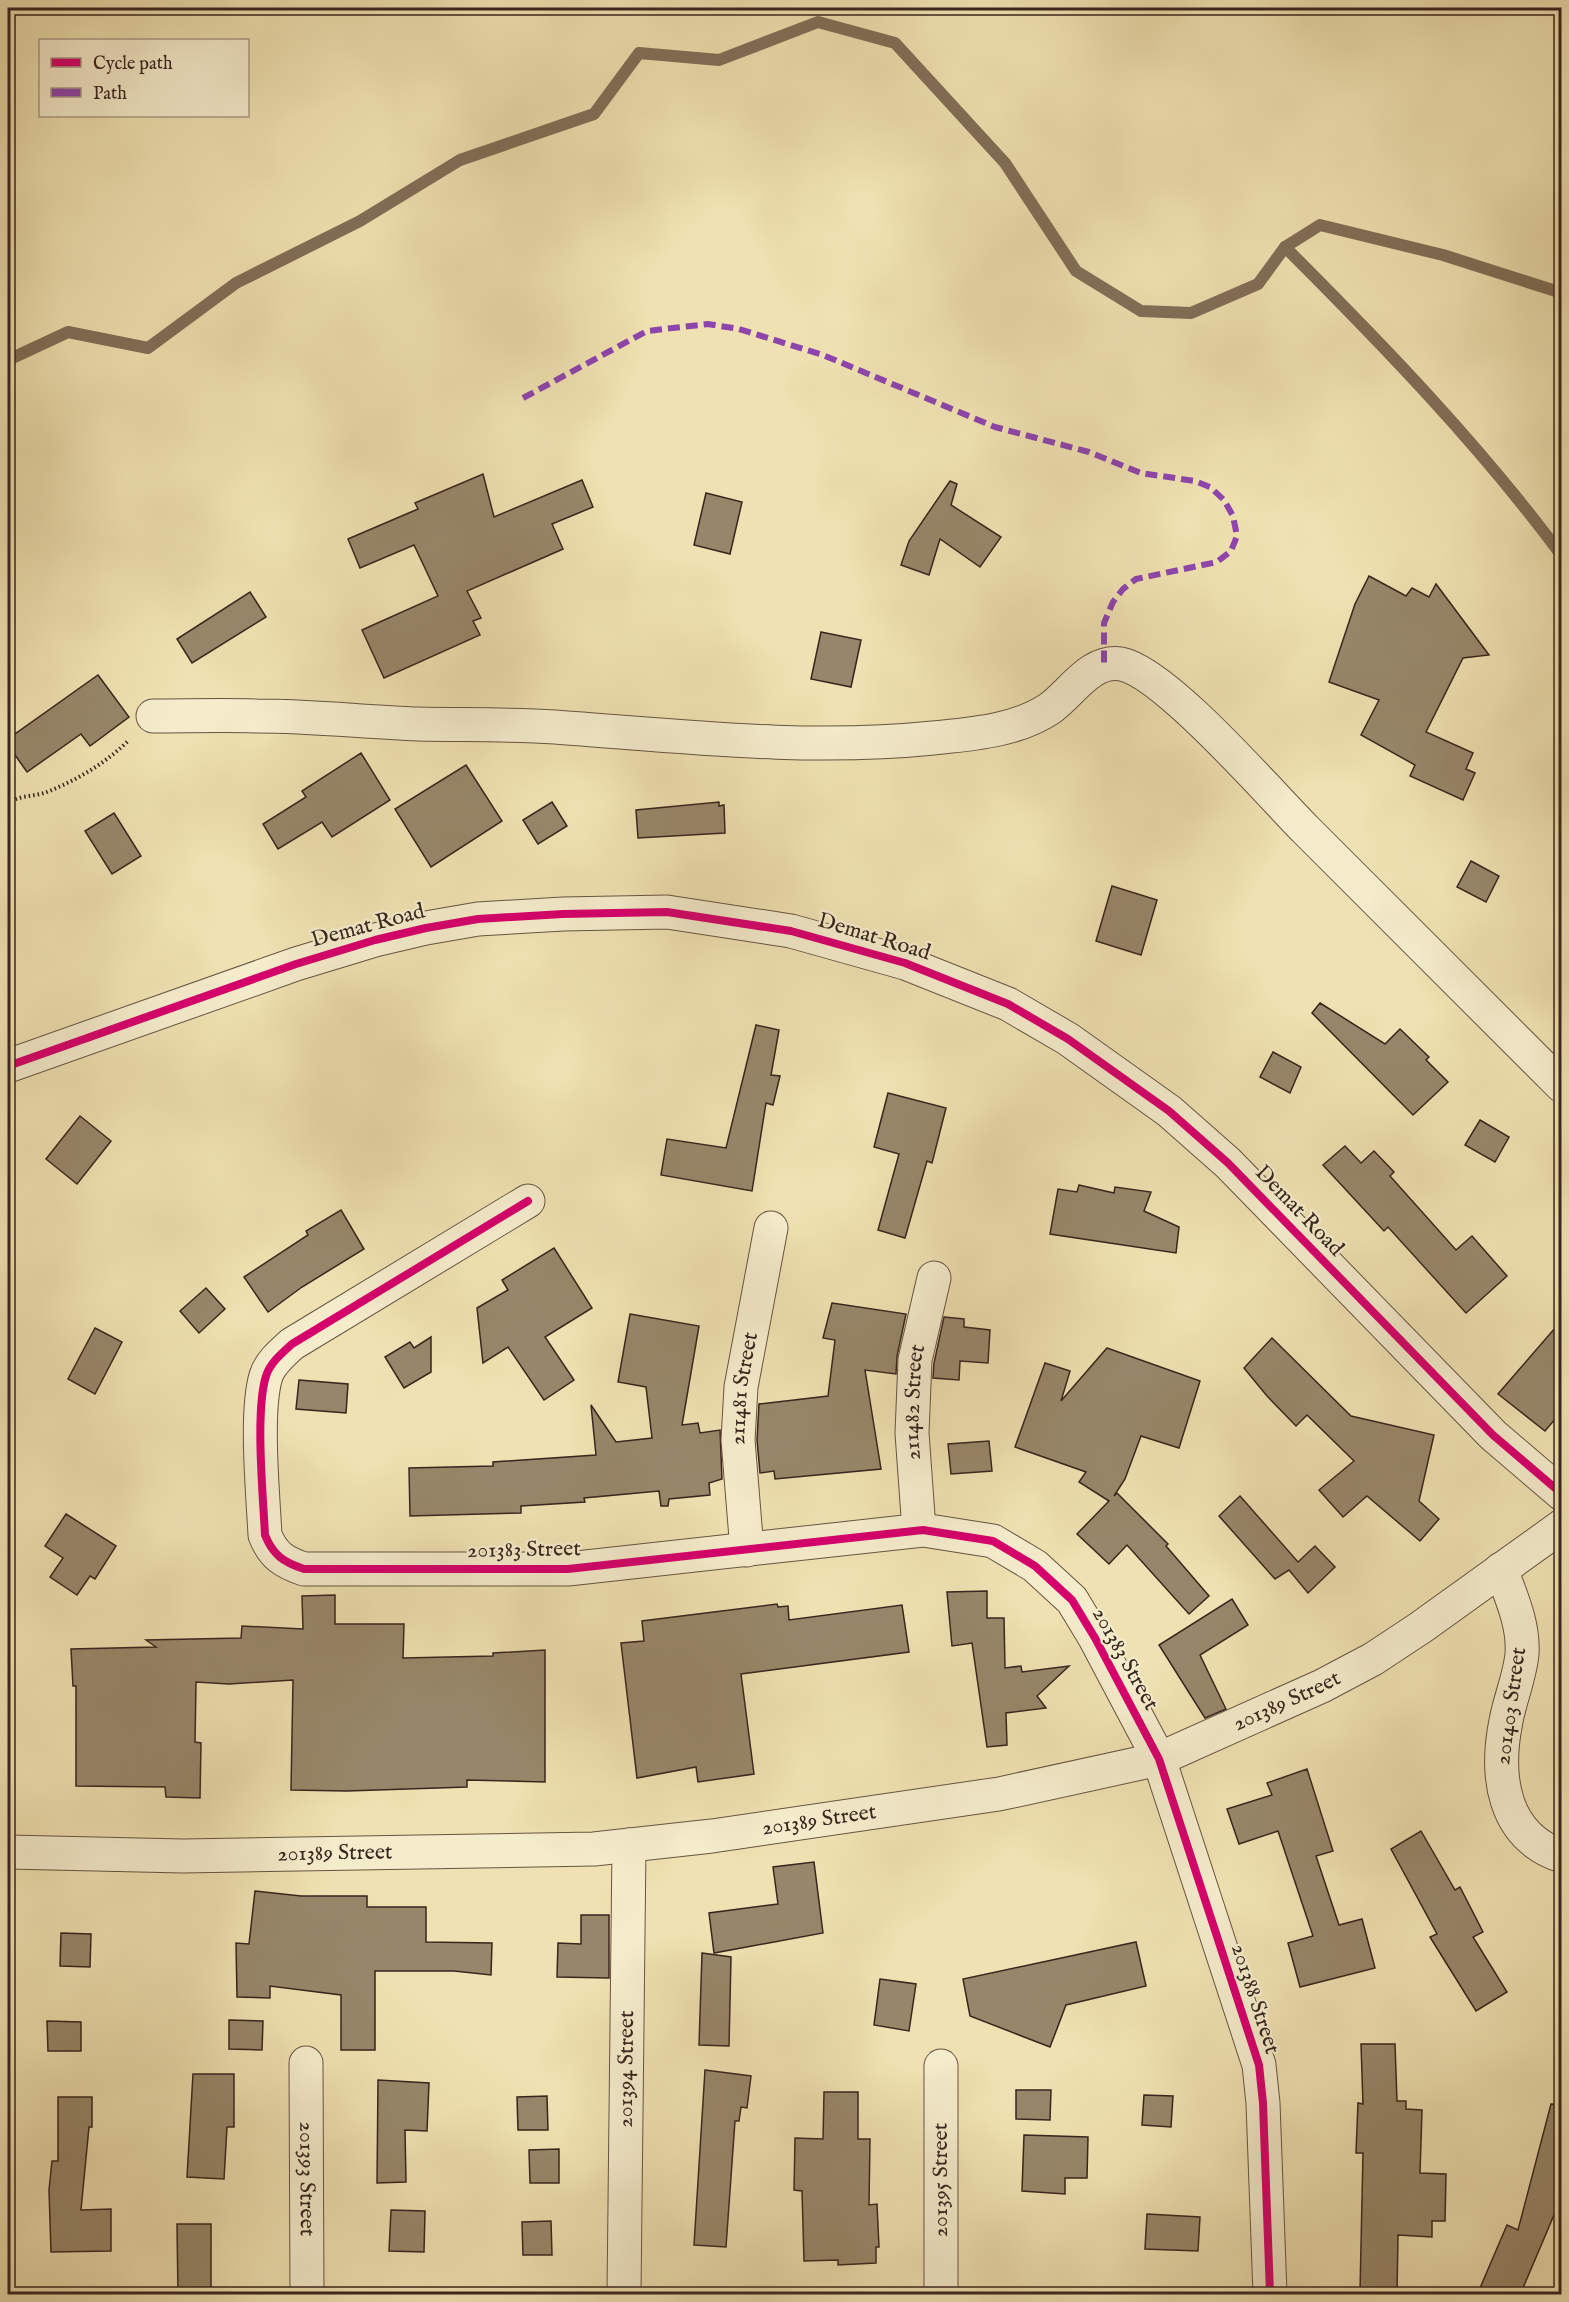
<svg xmlns="http://www.w3.org/2000/svg" width="1569" height="2302" font-family="'IM FELL English',serif">
<rect width="100%" height="100%" fill="#efe1b1"/>
<filter id="stains"><feTurbulence type="fractalNoise" baseFrequency=".00333" numOctaves="4"/><feColorMatrix values="0 0 0 0 .2 0 0 0 0 .09 0 0 0 0 .02 0 0 0 .5 -.17"/></filter>
<radialGradient id="worn" r=".72"><stop offset=".6" stop-color="#630" stop-opacity="0"/><stop offset="1" stop-color="#630" stop-opacity=".3"/></radialGradient>
<g fill="none" stroke-linecap="round" stroke-linejoin="round">
<g stroke="#816f58" stroke-width="12">
<path d="M 1285,247 C 1383,345 1479,444 1562,556"/>
<path d="M 8,360 L 68,332 L 148,348 L 236,283 L 360,221 L 460,160 L 594,114 L 639,53 L 719,60 L 818,22 L 895,43 L 1005,163 L 1076,271 L 1141,311 L 1191,313 L 1258,284 L 1285,247 L 1320,225 L 1443,255 L 1562,293"/>
</g>
</g>
<g fill="#97876a" stroke="#38251e" stroke-width="1.5">
<path d="M 483,474 L 494,517 L 582,480 L 593,507 L 552,524 L 563,549 L 467,591 L 481,618 L 473,621 L 480,635 L 384,678 L 362,630 L 438,596 L 414,545 L 360,568 L 348,539 L 418,509 L 415,503 Z"/>
<path d="M 950,481 L 957,484 L 951,505 L 1001,537 L 980,567 L 940,539 L 929,575 L 901,565 L 909,541 Z"/>
<path d="M 706,493 L 742,502 L 730,554 L 694,545 Z"/>
<path d="M 1369,576 L 1406,596 L 1412,588 L 1429,597 L 1436,584 L 1489,655 L 1463,658 L 1426,732 L 1473,753 L 1466,769 L 1475,773 L 1463,800 L 1410,776 L 1415,765 L 1361,735 L 1379,700 L 1329,682 L 1355,604 Z"/>
<path d="M 250,592 L 266,617 L 192,663 L 177,639 Z"/>
<path d="M 821,632 L 861,640 L 851,687 L 811,679 Z"/>
<path d="M 98,675 L 129,717 L 90,746 L 81,734 L 27,772 L 8,745 L 8,739 Z"/>
<path d="M 361,753 L 390,800 L 332,837 L 322,822 L 278,849 L 263,824 L 306,797 L 302,791 Z"/>
<path d="M 466,765 L 502,821 L 431,867 L 395,809 Z"/>
<path d="M 552,802 L 567,826 L 538,844 L 523,820 Z"/>
<path d="M 719,802 L 719,806 L 724,805 L 725,833 L 638,838 L 636,810 Z"/>
<path d="M 114,813 L 141,856 L 112,874 L 85,831 Z"/>
<path d="M 1471,861 L 1499,876 L 1486,902 L 1457,887 Z"/>
<path d="M 1112,886 L 1157,900 L 1141,955 L 1096,941 Z"/>
<path d="M 1320,1003 L 1385,1044 L 1400,1029 L 1429,1057 L 1426,1060 L 1448,1082 L 1413,1115 L 1312,1013 Z"/>
<path d="M 756,1025 L 779,1030 L 771,1075 L 780,1076 L 773,1105 L 766,1103 L 752,1191 L 661,1175 L 667,1139 L 726,1148 Z"/>
<path d="M 1273,1052 L 1301,1067 L 1290,1093 L 1260,1077 Z"/>
<path d="M 888,1093 L 946,1108 L 932,1163 L 927,1161 L 905,1238 L 878,1230 L 899,1154 L 874,1147 Z"/>
<path d="M 80,1116 L 111,1141 L 77,1184 L 46,1159 Z"/>
<path d="M 1480,1120 L 1509,1137 L 1495,1162 L 1465,1145 Z"/>
<path d="M 1345,1146 L 1361,1163 L 1374,1151 L 1394,1172 L 1390,1176 L 1456,1250 L 1472,1236 L 1507,1276 L 1466,1313 L 1388,1227 L 1384,1231 L 1323,1165 Z"/>
<path d="M 1079,1185 L 1114,1193 L 1115,1187 L 1151,1192 L 1144,1211 L 1179,1227 L 1176,1253 L 1050,1234 L 1058,1189 L 1077,1192 Z"/>
<path d="M 341,1210 L 364,1249 L 302,1287 L 268,1312 L 244,1277 L 308,1235 L 306,1231 Z"/>
<path d="M 554,1248 L 592,1308 L 545,1337 L 574,1380 L 544,1400 L 508,1347 L 483,1363 L 477,1308 L 508,1290 L 502,1280 Z"/>
<path d="M 206,1288 L 225,1309 L 199,1333 L 180,1311 Z"/>
<path d="M 832,1303 L 906,1314 L 897,1356 L 896,1374 L 865,1370 L 881,1469 L 775,1479 L 774,1471 L 760,1473 L 757,1440 L 759,1404 L 828,1396 L 835,1340 L 823,1338 Z"/>
<path d="M 630,1314 L 699,1326 L 682,1425 L 698,1423 L 700,1433 L 720,1430 L 722,1479 L 709,1483 L 710,1495 L 669,1499 L 668,1506 L 661,1506 L 659,1491 L 584,1498 L 585,1502 L 521,1506 L 521,1513 L 410,1516 L 409,1468 L 493,1466 L 493,1462 L 596,1455 L 591,1405 L 616,1442 L 652,1438 L 646,1387 L 618,1382 Z"/>
<path d="M 944,1317 L 964,1319 L 964,1327 L 990,1330 L 988,1363 L 960,1361 L 959,1380 L 933,1378 L 934,1363 Z"/>
<path d="M 1562,1320 L 1562,1411 L 1545,1431 L 1498,1394 Z"/>
<path d="M 95,1328 L 122,1342 L 95,1394 L 68,1379 Z"/>
<path d="M 431,1337 L 431,1372 L 404,1388 L 385,1357 L 410,1342 L 414,1348 Z"/>
<path d="M 1272,1338 L 1351,1416 L 1434,1435 L 1419,1501 L 1439,1519 L 1420,1541 L 1367,1496 L 1343,1517 L 1319,1490 L 1354,1461 L 1307,1415 L 1296,1426 L 1267,1396 L 1244,1368 Z"/>
<path d="M 1107,1348 L 1200,1381 L 1179,1448 L 1141,1436 L 1125,1479 L 1114,1496 L 1117,1493 L 1168,1544 L 1166,1546 L 1209,1596 L 1189,1614 L 1127,1545 L 1109,1564 L 1077,1534 L 1109,1501 L 1079,1482 L 1086,1472 L 1015,1447 L 1045,1363 L 1070,1371 L 1061,1401 Z"/>
<path d="M 299,1380 L 348,1384 L 346,1413 L 296,1409 Z"/>
<path d="M 989,1441 L 992,1471 L 951,1474 L 948,1444 Z"/>
<path d="M 1240,1496 L 1298,1562 L 1315,1546 L 1335,1567 L 1308,1593 L 1289,1570 L 1275,1579 L 1219,1516 Z"/>
<path d="M 66,1514 L 116,1546 L 95,1579 L 90,1576 L 77,1595 L 50,1577 L 63,1558 L 45,1546 Z"/>
<path d="M 987,1591 L 987,1618 L 1004,1618 L 1005,1668 L 1021,1666 L 1022,1672 L 1069,1666 L 1037,1696 L 1046,1708 L 1006,1713 L 1007,1745 L 987,1747 L 972,1643 L 952,1646 L 947,1592 Z"/>
<path d="M 335,1595 L 335,1624 L 404,1624 L 403,1658 L 493,1656 L 493,1653 L 545,1650 L 545,1782 L 467,1780 L 467,1787 L 347,1791 L 291,1790 L 293,1680 L 229,1684 L 196,1682 L 195,1742 L 201,1743 L 200,1798 L 166,1797 L 165,1787 L 76,1786 L 76,1686 L 73,1686 L 71,1649 L 156,1647 L 146,1640 L 241,1638 L 242,1626 L 303,1629 L 302,1596 Z"/>
<path d="M 1232,1599 L 1248,1625 L 1200,1655 L 1226,1709 L 1205,1718 L 1159,1645 Z"/>
<path d="M 777,1604 L 778,1607 L 788,1606 L 789,1620 L 902,1605 L 909,1652 L 741,1674 L 754,1774 L 698,1782 L 696,1767 L 637,1778 L 621,1643 L 644,1641 L 642,1621 Z"/>
<path d="M 1307,1769 L 1333,1851 L 1316,1856 L 1339,1925 L 1362,1919 L 1375,1968 L 1300,1987 L 1288,1943 L 1313,1936 L 1278,1831 L 1239,1844 L 1227,1809 L 1272,1795 L 1267,1783 Z"/>
<path d="M 1421,1831 L 1455,1890 L 1460,1887 L 1483,1932 L 1473,1937 L 1507,1992 L 1476,2011 L 1430,1937 L 1437,1934 L 1391,1849 Z"/>
<path d="M 814,1862 L 823,1933 L 714,1953 L 709,1913 L 778,1904 L 773,1867 Z"/>
<path d="M 255,1891 L 301,1896 L 367,1896 L 367,1907 L 426,1907 L 426,1942 L 492,1943 L 491,1975 L 454,1971 L 375,1971 L 375,2050 L 341,2050 L 341,1995 L 270,1986 L 270,1998 L 237,1997 L 236,1943 L 249,1944 Z"/>
<path d="M 581,1915 L 609,1915 L 609,1978 L 557,1977 L 558,1943 L 581,1944 Z"/>
<path d="M 61,1933 L 91,1934 L 90,1967 L 60,1966 Z"/>
<path d="M 1136,1942 L 1146,1986 L 1066,2005 L 1050,2047 L 970,2016 L 963,1979 Z"/>
<path d="M 702,1953 L 731,1957 L 729,2046 L 699,2045 Z"/>
<path d="M 880,1979 L 916,1984 L 909,2031 L 874,2025 Z"/>
<path d="M 229,2020 L 263,2021 L 262,2050 L 229,2049 Z"/>
<path d="M 47,2021 L 81,2022 L 81,2051 L 48,2051 Z"/>
<path d="M 1361,2044 L 1395,2044 L 1397,2101 L 1406,2101 L 1406,2109 L 1422,2110 L 1420,2173 L 1446,2174 L 1445,2221 L 1432,2221 L 1432,2237 L 1398,2235 L 1397,2293 L 1360,2292 L 1363,2153 L 1356,2153 L 1358,2103 L 1363,2104 Z"/>
<path d="M 705,2070 L 751,2076 L 747,2108 L 741,2107 L 739,2121 L 735,2121 L 726,2247 L 694,2245 Z"/>
<path d="M 193,2074 L 234,2074 L 234,2127 L 227,2127 L 224,2179 L 187,2177 Z"/>
<path d="M 378,2080 L 429,2083 L 427,2131 L 405,2130 L 406,2182 L 377,2183 Z"/>
<path d="M 1016,2090 L 1051,2090 L 1050,2120 L 1016,2119 Z"/>
<path d="M 824,2092 L 858,2092 L 858,2139 L 870,2139 L 869,2205 L 877,2204 L 879,2247 L 876,2247 L 876,2263 L 838,2265 L 838,2260 L 804,2261 L 802,2191 L 794,2190 L 795,2138 L 823,2139 Z"/>
<path d="M 1144,2095 L 1173,2096 L 1171,2127 L 1142,2125 Z"/>
<path d="M 547,2096 L 548,2130 L 518,2130 L 517,2097 Z"/>
<path d="M 58,2097 L 92,2097 L 92,2127 L 89,2127 L 81,2210 L 111,2209 L 111,2251 L 51,2252 L 49,2190 L 52,2161 L 58,2161 Z"/>
<path d="M 1551,2104 L 1562,2105 L 1562,2196 L 1520,2295 L 1477,2295 L 1507,2225 L 1518,2230 Z"/>
<path d="M 1024,2135 L 1088,2137 L 1087,2178 L 1065,2178 L 1065,2194 L 1022,2191 Z"/>
<path d="M 559,2149 L 559,2183 L 530,2183 L 529,2150 Z"/>
<path d="M 391,2210 L 425,2211 L 424,2252 L 389,2251 Z"/>
<path d="M 1147,2214 L 1200,2217 L 1198,2251 L 1145,2249 Z"/>
<path d="M 551,2221 L 552,2255 L 523,2255 L 522,2222 Z"/>
<path d="M 177,2224 L 211,2224 L 211,2295 L 178,2295 Z"/>
</g>
<g fill="none" stroke-linecap="round" stroke-linejoin="round">
<defs>
<g id="minor">
<path d="M 153,716 C 188,716 223,715 257,716 C 311,716 365,722 418,724 C 464,725 510,724 555,727 C 680,736 807,751 933,738 C 971,734 1016,731 1049,709 C 1071,694 1090,659 1121,664 C 1165,672 1270,794 1306,830 C 1391,915 1476,1001 1562,1086"/>
<path d="M 8,1066 L 296,964 L 375,940 L 426,928 L 478,919 L 563,914 L 667,912 L 791,931 L 905,963 L 1008,1004 L 1068,1039 L 1169,1111 L 1228,1163 L 1493,1435 L 1562,1494"/>
<path d="M 528,1201 L 292,1344 C 282,1353 270,1363 266,1376 C 255,1411 263,1495 265,1535 C 273,1555 283,1562 304,1569 L 568,1569 L 923,1530 L 993,1541 L 1035,1566 L 1072,1600 L 1095,1638 L 1159,1759 L 1259,2065 L 1263,2103 L 1270,2294"/>
<path id="s1" d="M 919,1530 L 912,1433 L 915,1360 L 934,1278"/>
<path id="s2" d="M 747,1550 L 738,1440 L 741,1387 L 771,1228"/>
<path d="M 1501,1569 C 1511,1597 1524,1624 1522,1654 C 1520,1676 1510,1699 1506,1721 C 1495,1775 1502,1836 1562,1856"/>
<path id="s3" d="M 8,1852 L 183,1856 L 594,1849 L 712,1836 L 999,1794 L 1159,1759 L 1322,1686 L 1373,1659 L 1420,1628 L 1562,1526"/>
<path id="s4" d="M 306,2063 L 307,2294"/>
<path d="M 941,2066 L 941,2294"/>
<path id="s5" d="M 624,2294 L 629,1845"/>
</g>
</defs>
<use href="#minor" stroke="#665443" stroke-width="35"/>
<path stroke="#38251e" stroke-width="4" stroke-dasharray="1.5 3" stroke-linecap="butt" d="M 8,804 C 17,795 34,797 47,792 C 77,780 106,763 129,740"/>
<use href="#minor" stroke="#f5eccc" stroke-width="33"/>
<path stroke="#8e44ad" stroke-width="6" stroke-dasharray="12 6" stroke-linecap="butt" d="M 523,398 L 647,331 L 708,324 L 739,329 L 823,355 L 995,427 L 1089,452 L 1141,473 L 1195,481 L 1210,487 L 1224,500 L 1233,516 L 1237,536 L 1231,551 L 1217,562 L 1136,579 L 1123,589 L 1113,602 L 1104,623 L 1104,665"/>
<defs>
<g id="cycleway">
<path d="M 8,1066 L 296,964 L 375,940 L 426,928 L 478,919 L 563,914 L 667,912 L 791,931 L 905,963 L 1008,1004 L 1068,1039 L 1169,1111 L 1228,1163 L 1493,1435 L 1562,1494"/>
<path d="M 528,1201 L 292,1344 C 282,1353 270,1363 266,1376 C 255,1411 263,1495 265,1535 C 273,1555 283,1562 304,1569 L 568,1569 L 923,1530 L 993,1541 L 1035,1566 L 1072,1600 L 1095,1638 L 1159,1759 L 1259,2065 L 1263,2103 L 1270,2294"/>
</g>
</defs>
<use href="#cycleway" stroke="#f5eccc" stroke-width="11"/>
<use href="#cycleway" stroke="#d6006c" stroke-width="8"/>
</g>
<g text-anchor="middle" dominant-baseline="central" stroke-width="4.5" stroke-linejoin="round" paint-order="stroke">
<g font-size="22" fill="#38251e" stroke="#f5eccc">
<text transform="translate(368 926) rotate(-15)">Demat Road</text>
<text transform="translate(874 937) rotate(17)">Demat Road</text>
<text transform="translate(1299 1211) rotate(46)">Demat Road</text>
<text stroke="none"><textPath href="#s2" startOffset="162">211481 Street</textPath></text>
<text stroke="none"><textPath href="#s1" startOffset="128">211482 Street</textPath></text>
<text transform="translate(524 1550) rotate(-1)">201383 Street</text>
<text transform="translate(1125 1659) rotate(61)">201383 Street</text>
<text stroke="none"><textPath href="#s3" startOffset="1299">201389 Street</textPath></text>
<text transform="translate(1511 1706) rotate(-82)">201403 Street</text>
<text stroke="none"><textPath href="#s3" startOffset="813">201389 Street</textPath></text>
<text stroke="none"><textPath href="#s3" startOffset="327">201389 Street</textPath></text>
<text transform="translate(1255 1999) rotate(72)">201388 Street</text>
<text stroke="none"><textPath href="#s5" startOffset="225">201394 Street</textPath></text>
<text stroke="none"><textPath href="#s4" startOffset="116">201393 Street</textPath></text>
<text transform="translate(941 2180) rotate(-90)">201395 Street</text>
</g>
</g>
<rect width="1569" height="2302" fill="none" stroke="#efe1b1" stroke-width="30"/>
<rect x="9" y="9" width="1551" height="2284" fill="none" stroke="#38251e" stroke-width="3"/>
<rect x="15" y="15" width="1539" height="2272" fill="none" stroke="#38251e" stroke-width="1.5"/>
<rect x="39" y="39" width="210" height="78" fill="#f5eccc" stroke="#a99c86" stroke-width="1.5"/>
<rect x="51" y="58" width="30" height="9" fill="#d6006c" stroke="#a99c86" stroke-width="1.5"/>
<text x="93" y="69" font-size="18" fill="#38251e">Cycle path</text>
<rect x="51" y="88" width="30" height="9" fill="#8e44ad" stroke="#a99c86" stroke-width="1.5"/>
<text x="93" y="99" font-size="18" fill="#38251e">Path</text>
<rect width="100%" height="100%" filter="url(#stains)"/>
<rect width="100%" height="100%" fill="url(#worn)"/>
</svg>
